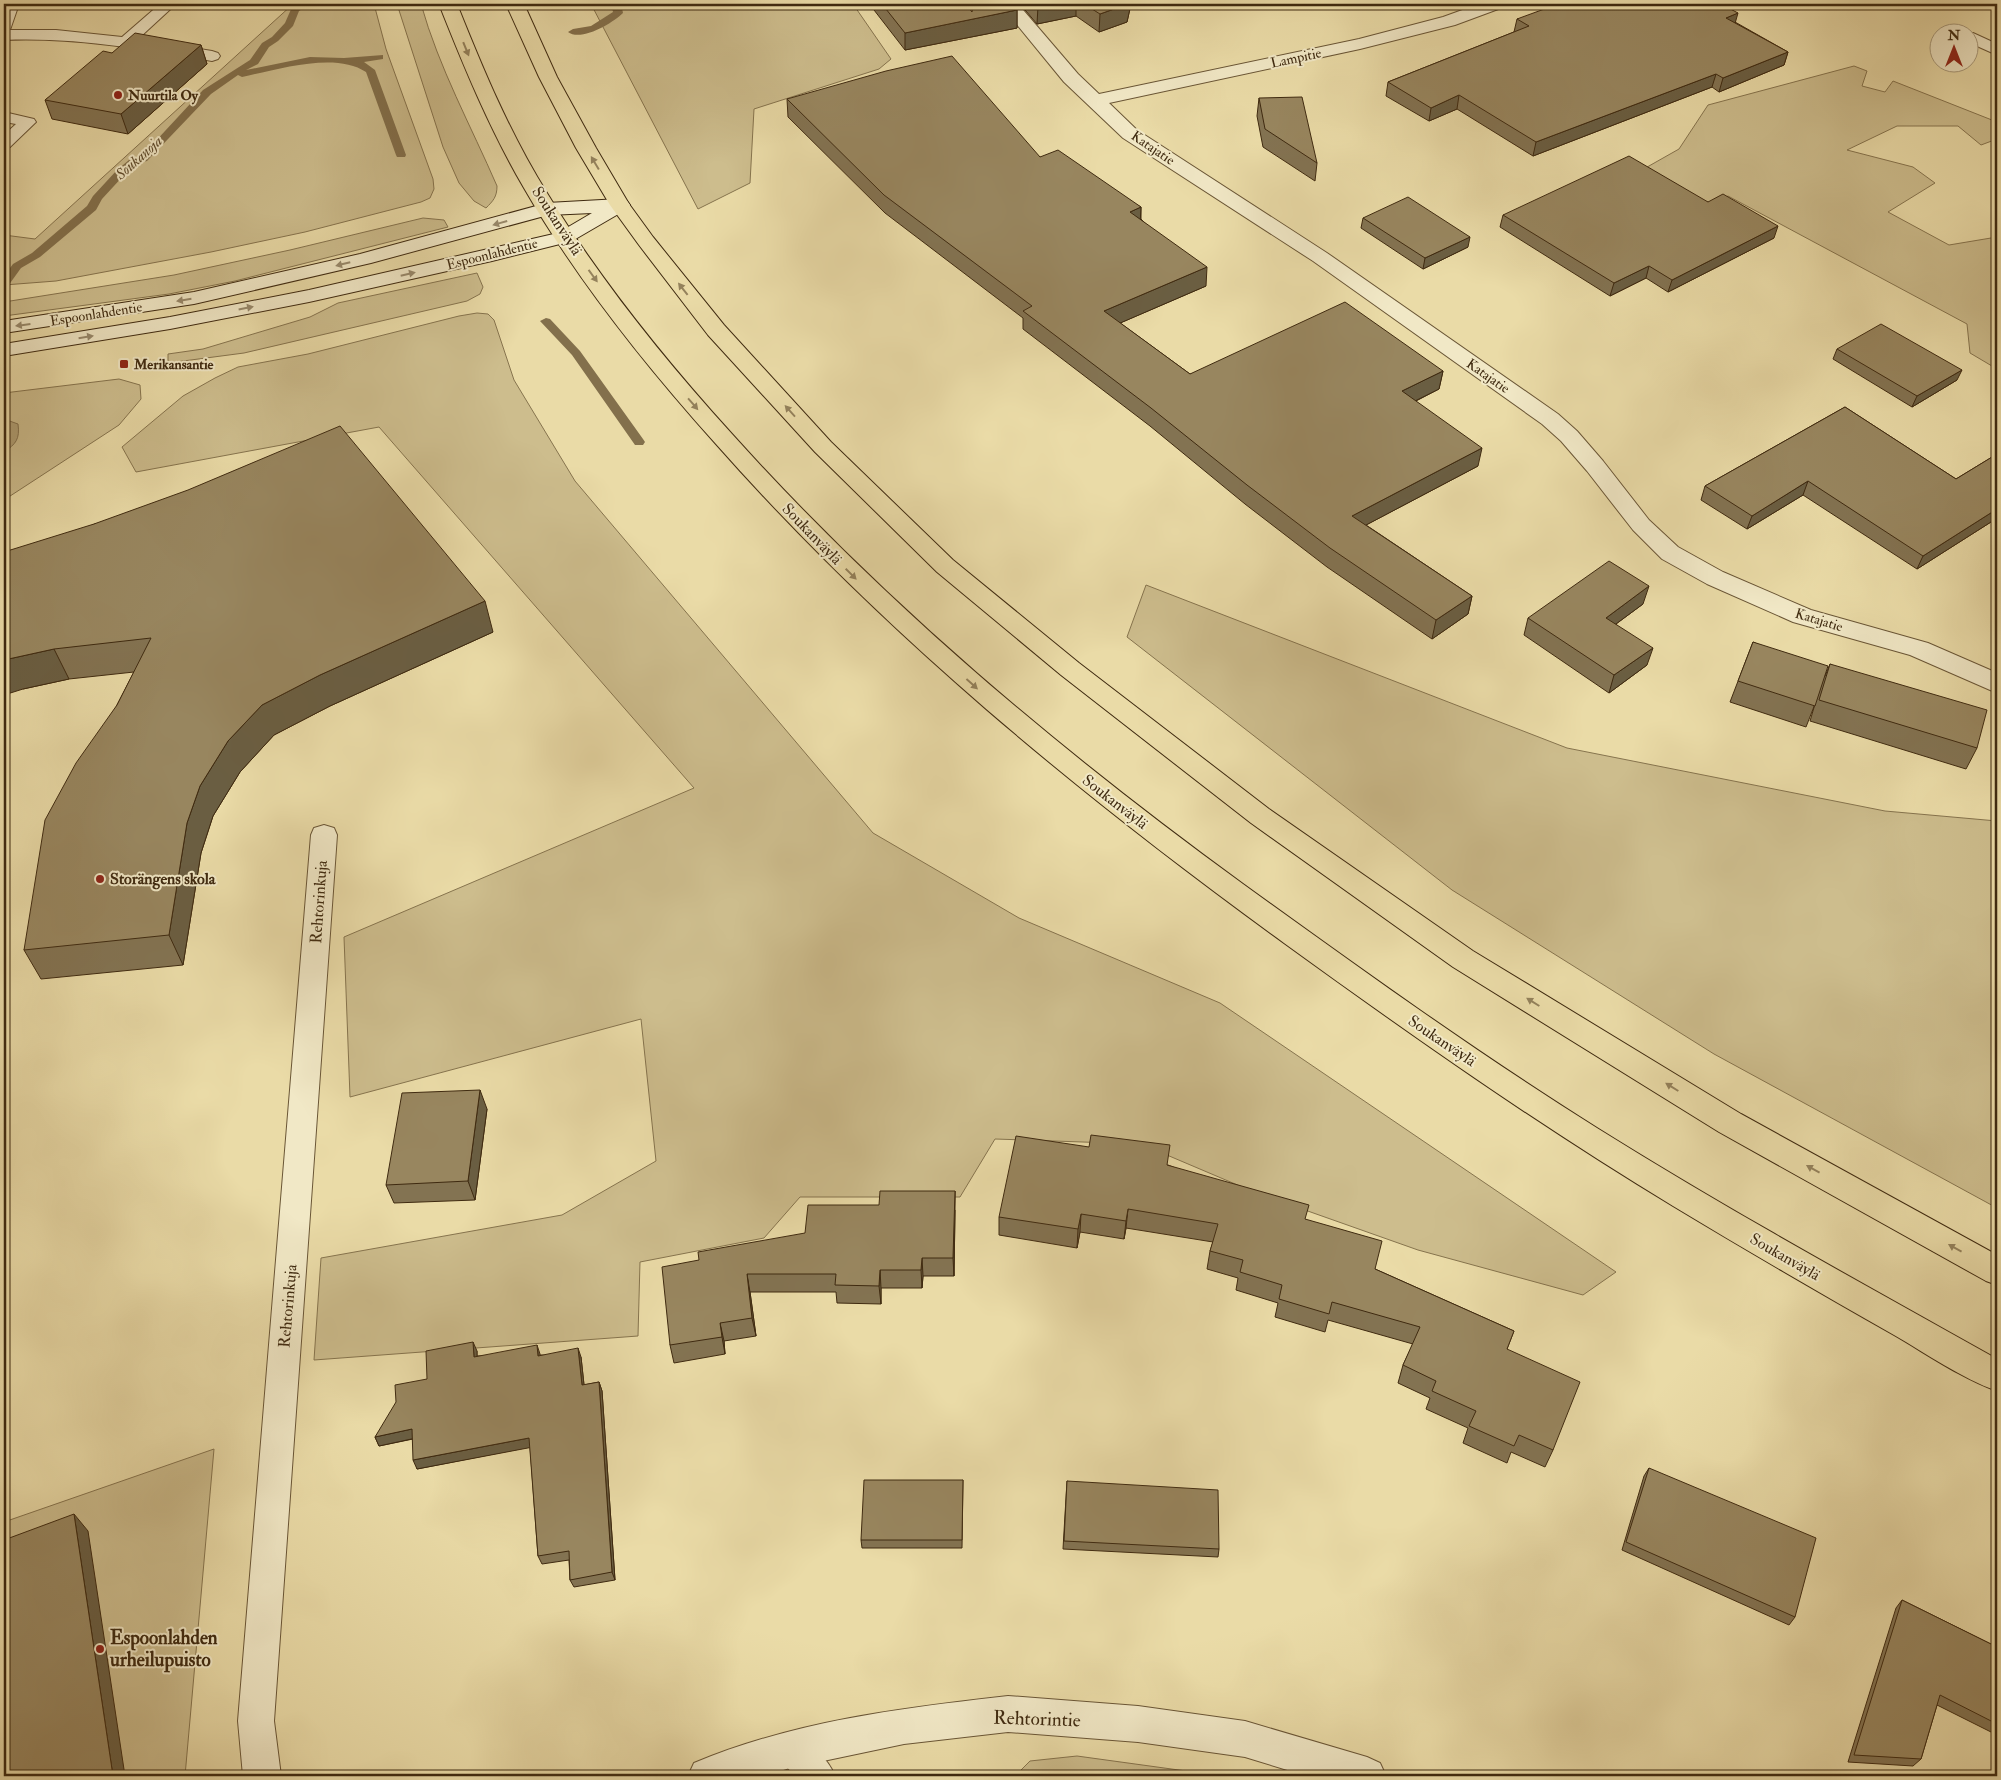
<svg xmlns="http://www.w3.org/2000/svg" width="2001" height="1780" font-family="'IM FELL Double Pica',serif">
<rect width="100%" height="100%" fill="#eadba7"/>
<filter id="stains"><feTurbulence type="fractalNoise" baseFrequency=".004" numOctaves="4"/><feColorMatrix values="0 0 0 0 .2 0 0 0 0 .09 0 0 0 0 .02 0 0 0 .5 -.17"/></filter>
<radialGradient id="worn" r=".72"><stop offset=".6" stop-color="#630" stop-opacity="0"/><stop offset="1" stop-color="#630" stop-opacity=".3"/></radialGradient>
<g fill="#cdbd8d" stroke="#86744e">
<path d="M 293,4 L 374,4 L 386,49 L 433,179 L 434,189 L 430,198 L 421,202 L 305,232 L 211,252 L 56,281 L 4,285 L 4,235 L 35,239 Z"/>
<path d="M 397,4 L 421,4 C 439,68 471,126 497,186 C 497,197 493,201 486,208 L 474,201 L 459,183 L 443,147 Z"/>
<path d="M 591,4 L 853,4 L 891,59 L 879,69 L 754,109 L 750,183 L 698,209 Z"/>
<path d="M 1854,66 L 1867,71 L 1862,86 L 1885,92 L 1893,81 L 1997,122 L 1997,139 L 1981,145 L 1958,126 L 1897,126 L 1847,150 L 1913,167 L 1935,183 L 1888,212 L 1949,245 L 1997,237 L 1997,369 L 1970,353 L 1967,324 L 1728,196 L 1668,224 L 1610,188 L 1679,149 L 1708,105 Z"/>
<path d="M 423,218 L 444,220 L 448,227 L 235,281 L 169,294 L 4,316 L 4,302 L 174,275 L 290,250 Z"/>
<path d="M 477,273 L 483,287 L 480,294 L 467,301 L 244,353 L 168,363 L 168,354 L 203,349 L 310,317 L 338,303 Z"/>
<path d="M 477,313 L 488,314 L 494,320 L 514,380 L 575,481 L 873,833 L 1019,918 L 1220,1003 L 1616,1272 L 1583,1295 L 1418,1250 L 1254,1192 L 1141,1144 L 995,1139 L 960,1197 L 800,1197 L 764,1238 L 640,1262 L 638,1336 L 314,1360 L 321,1258 L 562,1215 L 656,1161 L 641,1019 L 350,1097 L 344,937 L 694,788 L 379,427 L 136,472 L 122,447 L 183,396 L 215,378 L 238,367 L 308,354 L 459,316 Z"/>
<path d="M 119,379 L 140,385 L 141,399 L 119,425 L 4,500 L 4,393 Z"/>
<path d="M 1146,585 L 1567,748 L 1885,811 L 1997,821 L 1997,1208 L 1714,1054 L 1452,890 L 1127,637 Z"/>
<path d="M 214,1449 L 185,1776 L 4,1776 L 4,1522 Z"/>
<path d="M 1077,1756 L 1186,1771 L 1210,1776 L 1015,1776 L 1030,1761 Z"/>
</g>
<path fill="#b09f74" stroke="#83704c" d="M 4,419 L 18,424 C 20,439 16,444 4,452 Z"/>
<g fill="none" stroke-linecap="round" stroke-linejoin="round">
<g fill="#83704c" fill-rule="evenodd">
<path d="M 299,4 L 311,4 L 299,11 L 293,26 L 278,41 L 269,47 L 258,64 L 246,70 L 310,57 L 344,58 L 383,55 L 383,59 L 364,62 L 375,70 L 406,155 L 405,157 L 397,157 L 396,155 L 366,72 C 335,51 276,70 242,77 L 238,75 L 211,94 L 147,161 L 137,164 L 125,174 L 102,199 L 96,210 L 40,257 L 21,268 L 8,286 L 4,287 L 4,276 L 13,264 L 32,253 L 87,206 L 93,196 L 117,170 L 129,160 L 139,157 L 152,145 L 203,90 L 250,60 L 262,43 L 272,37 L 285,23 L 292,7 Z"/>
<path d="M 611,4 L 621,4 L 623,13 C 613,23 581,42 568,32 L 573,29 L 591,26 L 613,12 Z"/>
<path d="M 546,318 L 550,319 L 580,351 L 643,439 L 645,442 L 643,445 L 635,445 L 572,355 L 540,321 Z"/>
</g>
<defs>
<g id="lane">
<path d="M 4,4 L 19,4 L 10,30 L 56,30 L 122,37 L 160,4 L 176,4 L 138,39 L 212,51 L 218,53 L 220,56 L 218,59 L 212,61 C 142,49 75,37 4,40 Z"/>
<path d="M 1973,33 L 1997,44 L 1997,55 L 1968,42 L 1968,34 Z"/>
<path d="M 4,112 L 34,119 L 36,122 L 10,147 L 4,148 L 4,135 L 16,124 L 4,122 Z"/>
<path d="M 790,1733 C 808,1740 828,1758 835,1776 L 796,1776 L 779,1760 L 774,1749 L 779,1738 Z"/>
</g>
<g id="street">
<path d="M 1000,4 L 1018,4 L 1078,74 L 1099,94 L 1359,39 L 1443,17 L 1479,4 L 1504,4 L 1501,8 L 1455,25 L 1360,49 L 1109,103 L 1137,130 L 1327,253 L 1558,414 L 1577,431 L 1603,461 L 1649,520 L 1678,547 L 1723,572 L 1811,610 L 1928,643 L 1997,673 L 1997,693 L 1910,655 L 1793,622 L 1707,584 L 1662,559 L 1633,530 L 1587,471 L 1561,441 L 1542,424 L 1313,261 L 1123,138 L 1064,82 Z"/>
<path d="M 324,825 L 334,828 L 337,835 L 274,1721 L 281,1776 L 243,1776 L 238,1721 L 311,835 L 314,828 Z"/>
<path d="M 1008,1696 L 1138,1706 L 1245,1721 L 1367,1757 L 1380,1763 L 1386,1776 L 1307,1776 L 1245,1757 L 1138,1742 L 1008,1732 L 904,1744 L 790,1768 L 763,1776 L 688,1776 L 694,1763 C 794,1721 902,1708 1008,1696 Z"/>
</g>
<path id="secondary" d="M 620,199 L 627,201 L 630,205 L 627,209 L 572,241 L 492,261 L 309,302 L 170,329 L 4,356 L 4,344 L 170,317 L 309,290 L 558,233 L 592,213 L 548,215 L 371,263 L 194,304 L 4,333 L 4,321 L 194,292 L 360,254 L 547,203 Z"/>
<g id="primary">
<path d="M 439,4 L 457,4 C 483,69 510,134 547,193 C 600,280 664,359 732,434 C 885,604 1059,750 1243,884 C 1359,968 1476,1052 1597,1128 C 1728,1210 1863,1284 1997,1359 L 1997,1391 C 1961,1378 1927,1354 1894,1335 C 1820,1293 1746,1250 1673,1206 C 1539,1125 1411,1035 1284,943 C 1079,794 884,634 716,444 C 645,365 577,280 524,188 C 490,130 464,67 439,4 Z"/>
<path d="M 506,4 L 524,4 L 557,77 L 596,148 L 629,204 L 653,237 L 724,325 L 831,442 L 953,560 L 1079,663 L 1269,809 L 1473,951 L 1741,1114 L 1997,1255 L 1997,1285 L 1986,1281 L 1719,1132 L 1453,967 L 1251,823 L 1061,675 L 937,572 L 815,452 L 708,335 L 639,245 L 610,205 L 576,148 L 539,77 Z"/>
</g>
</defs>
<use href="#lane" stroke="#6a5636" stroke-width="2"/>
<use href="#street" stroke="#6a5636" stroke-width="2"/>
<use href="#secondary" stroke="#3f2a10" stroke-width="2"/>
<use href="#primary" stroke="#3f2a10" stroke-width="2"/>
<use href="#lane" fill="#f1e8c6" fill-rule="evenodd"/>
<use href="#street" fill="#f1e8c6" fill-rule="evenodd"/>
<use href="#secondary" fill="#f1e8c6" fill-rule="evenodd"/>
<use href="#primary" fill="#eadba7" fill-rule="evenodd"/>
</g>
<g fill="#837352" stroke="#3f2a10">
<path d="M 873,4 L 966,4 L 972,12 L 1017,10 L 1017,28 L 905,50 L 874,10 L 874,5 Z"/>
<path d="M 1020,4 L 1131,4 L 1127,22 L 1099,32 L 1076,16 L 1037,24 Z"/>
<path d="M 1517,19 L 1735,22 L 1788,52 L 1784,65 L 1719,92 L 1712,87 L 1533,156 L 1457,109 L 1429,121 L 1386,96 L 1388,82 L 1514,32 Z"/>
<path d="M 201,45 L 207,64 L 128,134 L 52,119 L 45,100 L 112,53 Z"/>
<path d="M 1259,98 L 1317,163 L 1315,181 L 1263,147 L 1257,116 Z"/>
<path d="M 787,99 L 1040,157 L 1141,207 L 1141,219 L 1206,286 L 1120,323 L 1190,374 L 1443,371 L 1439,389 L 1416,401 L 1478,466 L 1366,525 L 1472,596 L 1468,614 L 1432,639 L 1327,567 L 1245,504 L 1150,426 L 1023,329 L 1023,318 L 885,213 L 788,117 Z"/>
<path d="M 1708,202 L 1774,238 L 1668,292 L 1646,278 L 1610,296 L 1500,227 L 1503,215 Z"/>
<path d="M 1363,218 L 1468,247 L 1423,269 L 1361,228 Z"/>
<path d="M 1837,349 L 1957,380 L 1912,407 L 1833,359 Z"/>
<path d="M 1845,407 L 1956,479 L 1997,454 L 1997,526 L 1991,522 L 1917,569 L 1803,495 L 1747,529 L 1701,500 L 1705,486 Z"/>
<path d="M 94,524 L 493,632 L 330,706 L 274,735 L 240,772 L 213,816 L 201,853 L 183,965 L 41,979 L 24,950 L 117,705 L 134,672 L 69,679 L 23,689 Z"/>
<path d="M 1643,604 L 1616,624 L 1647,665 L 1609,693 L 1524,635 L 1528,618 Z"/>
<path d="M 1753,642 L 1825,676 L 1830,664 L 1977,748 L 1966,769 L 1810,721 L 1815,704 L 1806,727 L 1730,702 Z"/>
<path d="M 487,1109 L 475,1200 L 394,1203 L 386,1185 Z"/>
<path d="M 1168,1165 L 1306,1220 L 1375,1269 L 1514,1331 L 1507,1349 L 1553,1450 L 1545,1467 L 1511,1452 L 1507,1463 L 1463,1443 L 1468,1428 L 1426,1409 L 1430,1398 L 1398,1383 L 1403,1365 L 1413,1344 L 1328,1320 L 1325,1332 L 1275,1317 L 1278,1303 L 1236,1290 L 1238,1278 L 1207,1269 L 1210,1251 L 1213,1242 L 1126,1228 L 1124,1239 L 1080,1232 L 1077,1248 L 999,1235 L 999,1217 Z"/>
<path d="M 955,1210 L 954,1276 L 923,1276 L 922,1288 L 881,1288 L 881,1304 L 837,1303 L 836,1292 L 750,1292 L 756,1336 L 724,1341 L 725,1354 L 674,1363 L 670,1345 L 699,1260 Z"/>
<path d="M 477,1351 L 477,1356 L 540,1355 L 581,1357 L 584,1385 L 599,1382 L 602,1391 L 615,1580 L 574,1587 L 570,1580 L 569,1560 L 542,1564 L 538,1556 L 530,1447 L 417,1469 L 413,1439 L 379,1446 L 375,1437 L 427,1379 Z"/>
<path d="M 1649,1468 L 1795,1617 L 1789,1625 L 1622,1550 L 1644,1476 Z"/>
<path d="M 963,1480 L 962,1548 L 862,1548 L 861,1540 Z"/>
<path d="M 1067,1481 L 1219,1549 L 1218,1557 L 1063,1549 Z"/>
<path d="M 1902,1600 L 1997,1647 L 1997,1733 L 1995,1734 L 1937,1705 L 1921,1759 L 1913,1766 L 1848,1762 L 1896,1608 Z"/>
</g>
<g fill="#6a5e42" stroke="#3f2a10">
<path d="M 1050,4 L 1076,4 L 1076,16 L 1037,24 L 1038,6 Z"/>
<path d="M 1128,4 L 1131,4 L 1127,22 L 1099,32 L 1100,14 Z"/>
<path d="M 1017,10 L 1017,28 L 905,50 L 905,33 Z"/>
<path d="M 1738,13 L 1734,27 L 1726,18 Z"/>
<path d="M 201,45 L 207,64 L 128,134 L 121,114 Z"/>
<path d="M 1788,52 L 1784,65 L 1719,92 L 1723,78 Z"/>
<path d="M 1716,74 L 1712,87 L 1533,156 L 1536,142 Z"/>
<path d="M 1459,95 L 1457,109 L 1429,121 L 1431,108 Z"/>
<path d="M 1141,207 L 1140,225 L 1130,212 Z"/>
<path d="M 1778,226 L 1774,238 L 1668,292 L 1672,280 Z"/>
<path d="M 1470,237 L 1468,247 L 1423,269 L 1425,258 Z"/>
<path d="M 1649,266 L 1646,278 L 1610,296 L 1614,283 Z"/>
<path d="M 1207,267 L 1206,286 L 1104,330 L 1104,311 Z"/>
<path d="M 1962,370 L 1957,380 L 1912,407 L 1917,396 Z"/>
<path d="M 1443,371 L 1439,389 L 1399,409 L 1402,391 Z"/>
<path d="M 1482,448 L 1478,466 L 1349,534 L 1352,516 Z"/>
<path d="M 1808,481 L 1803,495 L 1747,529 L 1752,516 Z"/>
<path d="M 1997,509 L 1991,522 L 1917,569 L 1923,556 Z"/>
<path d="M 1649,586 L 1643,604 L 1601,635 L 1606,618 Z"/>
<path d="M 1472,596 L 1468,614 L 1432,639 L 1436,620 Z"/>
<path d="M 485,601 L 493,632 L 330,706 L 274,735 L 240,772 L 213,816 L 201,853 L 183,965 L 169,935 L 187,823 L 200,786 L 228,741 L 262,705 L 320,675 Z"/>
<path d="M 1653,648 L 1647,665 L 1609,693 L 1614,675 Z"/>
<path d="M 54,649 L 69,679 L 23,689 L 4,695 L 4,660 Z"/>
<path d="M 480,1090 L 487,1109 L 475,1200 L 468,1181 Z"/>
<path d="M 955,1191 L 955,1210 L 954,1276 L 953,1258 Z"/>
<path d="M 1128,1209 L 1126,1228 L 1124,1239 L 1126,1221 Z"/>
<path d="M 1081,1214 L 1080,1232 L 1077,1248 L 1078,1229 Z"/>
<path d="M 922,1258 L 923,1276 L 922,1288 L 921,1270 Z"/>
<path d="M 880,1270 L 881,1288 L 881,1304 L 879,1286 Z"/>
<path d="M 747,1274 L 750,1292 L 756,1336 L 752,1318 Z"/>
<path d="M 720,1323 L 724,1341 L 725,1354 L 722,1337 Z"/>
<path d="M 473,1342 L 477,1351 L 477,1366 L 474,1357 Z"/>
<path d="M 537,1345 L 540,1354 L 541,1365 L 538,1356 Z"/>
<path d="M 578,1348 L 581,1357 L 585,1394 L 582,1385 Z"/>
<path d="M 599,1382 L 602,1391 L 615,1580 L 612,1572 Z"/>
<path d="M 412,1429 L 416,1438 L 379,1446 L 375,1437 Z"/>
<path d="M 529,1438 L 533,1447 L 417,1469 L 413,1460 Z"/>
<path d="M 74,1514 L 88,1531 L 125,1776 L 113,1776 Z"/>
</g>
<g fill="#98865f" stroke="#3f2a10">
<path d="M 882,4 L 966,4 L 972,12 L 973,4 L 1012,4 L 1017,10 L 905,33 Z"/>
<path d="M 1035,4 L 1050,4 L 1038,6 Z"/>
<path d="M 1084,4 L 1128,4 L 1100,14 Z"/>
<path d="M 1558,4 L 1721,4 L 1738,13 L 1726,18 L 1788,52 L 1723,78 L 1716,74 L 1536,142 L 1459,95 L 1431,108 L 1388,82 L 1529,26 L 1517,19 Z"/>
<path d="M 135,33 L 201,45 L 121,114 L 45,100 L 103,51 L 112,53 Z"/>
<path d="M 952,56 L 1040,157 L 1058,150 L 1141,207 L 1130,212 L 1207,267 L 1104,311 L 1190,374 L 1345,302 L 1443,371 L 1402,391 L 1482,448 L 1352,516 L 1472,596 L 1436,620 L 1330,548 L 1247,485 L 1151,408 L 1023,311 L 1032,306 L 884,195 L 787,99 L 886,71 Z"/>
<path d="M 1302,97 L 1317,163 L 1265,129 L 1259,98 Z"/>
<path d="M 1629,156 L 1708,202 L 1723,194 L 1778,226 L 1672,280 L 1649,266 L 1614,283 L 1503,215 Z"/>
<path d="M 1408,197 L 1470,237 L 1425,258 L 1363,218 Z"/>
<path d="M 1881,324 L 1962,370 L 1917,396 L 1837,349 Z"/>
<path d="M 1845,407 L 1956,479 L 1997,454 L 1997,509 L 1923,556 L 1808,481 L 1752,516 L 1705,486 Z"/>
<path d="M 340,426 L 485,601 L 320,675 L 262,705 L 228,741 L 200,786 L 187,823 L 169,935 L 24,950 L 45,820 L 76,763 L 117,705 L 151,638 L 54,649 L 4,660 L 4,552 L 94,524 L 188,490 Z"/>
<path d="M 1609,561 L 1649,586 L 1606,618 L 1653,648 L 1614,675 L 1528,618 Z"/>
<path d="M 1753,642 L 1828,666 L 1815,706 L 1738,681 Z"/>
<path d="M 1830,664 L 1987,710 L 1977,748 L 1819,700 Z"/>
<path d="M 480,1090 L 468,1181 L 386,1185 L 402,1093 Z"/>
<path d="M 1091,1135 L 1170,1145 L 1167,1165 L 1309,1205 L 1305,1219 L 1382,1241 L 1375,1269 L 1514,1331 L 1507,1349 L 1580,1382 L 1553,1450 L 1519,1435 L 1514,1446 L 1469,1426 L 1476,1411 L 1432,1391 L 1436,1381 L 1403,1365 L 1420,1327 L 1332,1302 L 1329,1314 L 1279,1299 L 1282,1285 L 1240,1272 L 1243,1260 L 1210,1251 L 1218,1224 L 1128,1209 L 1126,1221 L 1081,1214 L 1078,1229 L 999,1217 L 1016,1136 L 1089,1147 Z"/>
<path d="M 880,1191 L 955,1191 L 953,1258 L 922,1258 L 921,1270 L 880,1270 L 879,1286 L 835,1285 L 836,1274 L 747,1274 L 752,1318 L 720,1323 L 722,1337 L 670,1345 L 662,1267 L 699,1260 L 698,1252 L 805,1233 L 808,1205 L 879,1205 Z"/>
<path d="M 473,1342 L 474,1357 L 537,1345 L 538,1356 L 578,1348 L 582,1385 L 599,1382 L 612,1572 L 570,1580 L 569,1551 L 538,1556 L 529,1438 L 413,1460 L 412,1429 L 375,1437 L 396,1402 L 395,1385 L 427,1379 L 426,1351 Z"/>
<path d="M 1649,1468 L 1816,1538 L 1795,1617 L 1626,1542 Z"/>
<path d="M 864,1480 L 963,1480 L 962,1540 L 861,1540 Z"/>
<path d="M 1067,1481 L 1218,1490 L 1219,1549 L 1064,1541 Z"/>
<path d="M 74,1514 L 113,1776 L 4,1776 L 4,1540 Z"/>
<path d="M 1902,1600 L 1997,1647 L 1997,1724 L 1940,1695 L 1921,1759 L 1854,1755 Z"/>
</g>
<defs><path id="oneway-solid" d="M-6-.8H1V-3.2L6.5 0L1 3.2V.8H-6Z" transform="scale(1.25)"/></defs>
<g fill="#94825c">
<use href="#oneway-solid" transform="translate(466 49) rotate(68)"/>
<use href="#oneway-solid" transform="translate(595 163) rotate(-121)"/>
<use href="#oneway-solid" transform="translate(593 276) rotate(54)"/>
<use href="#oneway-solid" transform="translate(683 289) rotate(-128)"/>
<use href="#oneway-solid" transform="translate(693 404) rotate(49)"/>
<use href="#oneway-solid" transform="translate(790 411) rotate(-132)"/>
<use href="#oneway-solid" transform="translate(851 574) rotate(45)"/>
<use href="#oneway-solid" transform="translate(972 684) rotate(42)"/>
<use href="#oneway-solid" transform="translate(1533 1002) rotate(-148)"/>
<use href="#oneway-solid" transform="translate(1672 1087) rotate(-148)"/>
<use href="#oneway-solid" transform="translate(1813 1169) rotate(-151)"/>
<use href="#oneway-solid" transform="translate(1955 1248) rotate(-151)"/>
</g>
<g fill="#98896b">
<use href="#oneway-solid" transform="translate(500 223) rotate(164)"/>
<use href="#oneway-solid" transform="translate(343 264) rotate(166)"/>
<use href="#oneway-solid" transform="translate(408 274) rotate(-13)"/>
<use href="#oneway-solid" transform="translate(184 300) rotate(171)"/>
<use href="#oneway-solid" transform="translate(246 308) rotate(-11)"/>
<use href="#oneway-solid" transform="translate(23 325) rotate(173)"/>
<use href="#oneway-solid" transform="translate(86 337) rotate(-9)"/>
</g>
<g fill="#8f2418" stroke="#f1e8c6" stroke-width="2">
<circle cx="118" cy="95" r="5"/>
<rect x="119" y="359" width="10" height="10" rx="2.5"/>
<circle cx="100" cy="879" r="5"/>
<circle cx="100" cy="1649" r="5"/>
</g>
<g text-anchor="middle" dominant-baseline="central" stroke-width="4" stroke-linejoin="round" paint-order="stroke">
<g font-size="14" fill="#3f2a10" stroke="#f1e8c6">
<text transform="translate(1296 58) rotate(-12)">Lampitie</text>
<text transform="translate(1153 148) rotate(34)">Katajatie</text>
<text transform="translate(492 254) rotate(-14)">Espoonlahdentie</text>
<text transform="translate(96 314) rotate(-9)">Espoonlahdentie</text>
<text transform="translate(1488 376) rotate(35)">Katajatie</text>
<text transform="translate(1819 620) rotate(17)">Katajatie</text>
</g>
<g font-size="14" font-weight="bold" fill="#3f2a10" stroke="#f1e8c6" text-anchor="start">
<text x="128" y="95">Nuurtila Oy</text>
<text x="134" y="364">Merikansantie</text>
</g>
<g font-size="15" font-style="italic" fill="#614d2e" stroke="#f1e8c6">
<text transform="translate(139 158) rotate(-42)">Soukanoja</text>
</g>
<g font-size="16" fill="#3f2a10" stroke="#f1e8c6">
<text transform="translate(557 221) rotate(57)">Soukanväylä</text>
<text transform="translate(812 534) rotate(46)">Soukanväylä</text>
<text transform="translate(1115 802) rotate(38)">Soukanväylä</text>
<text transform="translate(319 902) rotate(-86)">Rehtorinkuja</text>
<text transform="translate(1442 1041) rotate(34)">Soukanväylä</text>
<text transform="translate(1785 1257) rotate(30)">Soukanväylä</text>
<text transform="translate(288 1306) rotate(-85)">Rehtorinkuja</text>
</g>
<g font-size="16" font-weight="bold" fill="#3f2a10" stroke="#f1e8c6" text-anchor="start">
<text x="110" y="879">Storängens skola</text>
</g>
<g font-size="19" font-weight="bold" fill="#3f2a10" stroke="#f1e8c6" text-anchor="start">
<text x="110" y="1638">Espoonlahden<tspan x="110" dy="22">urheilupuisto</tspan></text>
</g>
<g font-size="19" fill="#3f2a10" stroke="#f1e8c6">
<text transform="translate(1037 1719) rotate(2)">Rehtorintie</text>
</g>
</g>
<rect width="2001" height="1780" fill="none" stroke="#eadba7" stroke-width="20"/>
<rect x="5" y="5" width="1991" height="1770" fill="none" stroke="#3f2a10" stroke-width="2.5"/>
<rect x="10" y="10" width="1981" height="1760" fill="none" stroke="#3f2a10"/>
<g transform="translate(1954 48)"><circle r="24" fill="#f1e8c6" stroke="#aa9c7d"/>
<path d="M0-4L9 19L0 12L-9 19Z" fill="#8f2418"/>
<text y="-8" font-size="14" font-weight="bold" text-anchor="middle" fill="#3f2a10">N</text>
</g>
<rect width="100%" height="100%" filter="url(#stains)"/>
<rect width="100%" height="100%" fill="url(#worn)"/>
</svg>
